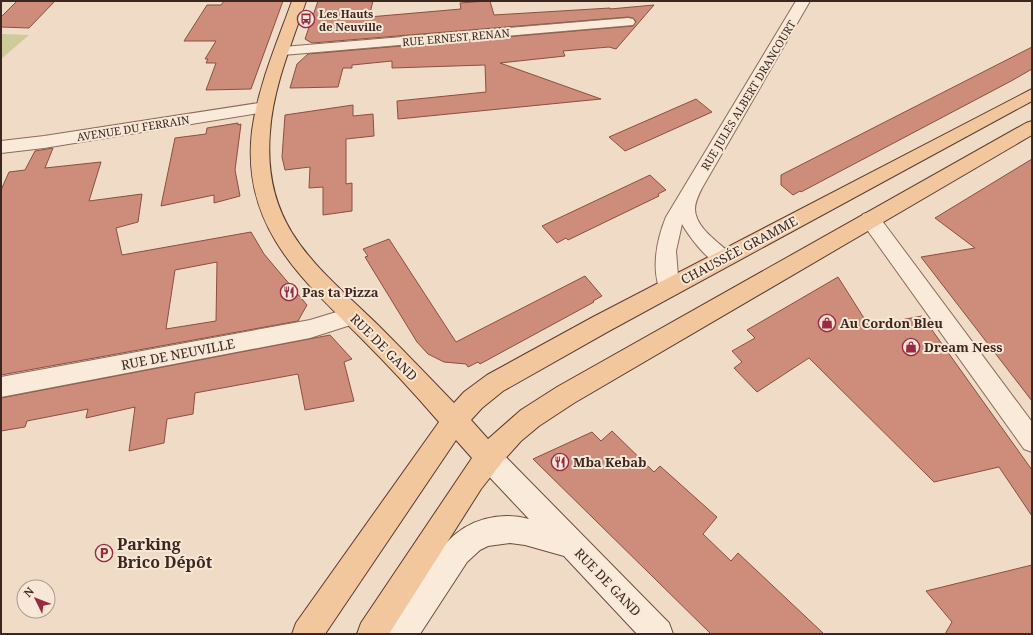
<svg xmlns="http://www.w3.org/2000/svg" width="1033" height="635" font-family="'Noto Serif',serif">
<rect width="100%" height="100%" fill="#f0dbc6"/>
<path fill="#ceca99" d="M 1,34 L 29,35 L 1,59 Z"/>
<g fill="#ce8d7b" stroke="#8b4f40" fill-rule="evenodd">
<path d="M 17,1 L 55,1 L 29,28 L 1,27 L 1,17 Z"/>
<path d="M 224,1 L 283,1 L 251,89 L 206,90 L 216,63 L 206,63 L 208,59 L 205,59 L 216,41 L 184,41 L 207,5 L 221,5 Z"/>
<path d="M 318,1 L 373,1 L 369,17 L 461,9 L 460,3 L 486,1 L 490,1 L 494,15 L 610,8 L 610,9 L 654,5 L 616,49 L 609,47 L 563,51 L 565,56 L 500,63 L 601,99 L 398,119 L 397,101 L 486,92 L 485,65 L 392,68 L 392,61 L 352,65 L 352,68 L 343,68 L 338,87 L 290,88 L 297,64 L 308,54 L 633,26 L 636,21 L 633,18 L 628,17 L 312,43 L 305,39 Z"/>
<path d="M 1032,47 L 1032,69 L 1013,80 L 801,192 L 800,191 L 793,195 L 781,185 L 781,175 Z"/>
<path d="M 696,99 L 712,112 L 625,151 L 609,137 Z"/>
<path d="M 353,105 L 353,116 L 373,114 L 374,136 L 346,139 L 346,184 L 352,183 L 352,211 L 323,215 L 323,187 L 309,188 L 310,167 L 285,170 L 282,157 L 285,115 Z"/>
<path d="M 238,123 L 238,125 L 241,124 L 235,170 L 240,196 L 214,203 L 214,195 L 161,206 L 175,138 L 206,134 L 207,128 Z"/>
<path d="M 53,148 L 45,168 L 101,162 L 89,201 L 142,194 L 138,222 L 116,228 L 122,255 L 251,232 L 264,254 L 307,305 L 298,321 L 1,375 L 1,190 L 9,172 L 25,170 L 35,151 ZM 217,262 L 216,321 L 166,329 L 175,270 Z"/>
<path d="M 1032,159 L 1032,401 L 921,257 L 975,248 L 935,218 Z"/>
<path d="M 650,175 L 666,190 L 658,194 L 659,196 L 568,240 L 566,238 L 557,243 L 542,226 Z"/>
<path d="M 389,239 L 456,342 L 585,276 L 602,296 L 593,301 L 594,302 L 480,364 L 478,362 L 468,367 L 466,364 L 444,362 L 428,354 L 417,342 L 365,257 L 368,256 L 363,249 Z"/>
<path d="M 838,277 L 869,326 L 922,316 L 1032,470 L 1032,516 L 999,467 L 934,482 L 809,358 L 757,392 L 734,368 L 742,362 L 732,351 L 755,338 L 747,330 Z"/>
<path d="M 330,335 L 352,359 L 344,362 L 354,401 L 305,410 L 298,374 L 195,393 L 193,414 L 167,419 L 164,443 L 129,451 L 135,407 L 86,418 L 88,409 L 27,421 L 25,427 L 1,431 L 1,398 Z"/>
<path d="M 612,431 L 654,472 L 660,466 L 717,517 L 703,534 L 731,561 L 738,553 L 824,634 L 711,634 L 533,459 L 592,432 L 601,441 Z"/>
<path d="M 1032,565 L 1032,634 L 945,634 L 952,622 L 926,591 Z"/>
</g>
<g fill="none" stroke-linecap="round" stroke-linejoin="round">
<defs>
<g id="minor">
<path d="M 796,1 L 810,1 L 702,188 C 699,194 695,202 695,209 C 695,227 718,242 730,253 L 733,258 L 730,263 C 725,265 722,266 718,264 C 706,259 688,235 682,224 L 676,251 L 679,288 L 676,294 L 669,296 L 662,294 C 650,271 657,239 666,217 Z"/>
<path d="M 628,18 L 633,19 L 635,22 L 633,25 L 283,55 L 278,54 L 276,51 L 278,48 L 283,47 Z"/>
<path d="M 265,102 L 271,103 L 273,107 L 271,111 L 44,148 L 1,153 L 1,141 L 44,136 Z"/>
<path d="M 870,212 L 877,214 L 1032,422 L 1032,452 L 1024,449 L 863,224 L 861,219 L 863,214 Z"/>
<path d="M 353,307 L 360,310 L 363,316 L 360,322 L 310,338 L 1,397 L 1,377 L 310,320 Z"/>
</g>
<path id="secondary" d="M 488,445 L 497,448 L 669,623 L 673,634 L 637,634 L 564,556 L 525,545 L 510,543 L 488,546 L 480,550 L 467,562 L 420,634 L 388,634 L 392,623 C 403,607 414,591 425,575 C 432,564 439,552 447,542 C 468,519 500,511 529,519 L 479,466 L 475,457 L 479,448 Z"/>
<path id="primary" d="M 292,1 L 306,1 C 292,43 273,87 270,132 C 262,227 317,266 378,325 C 404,351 429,377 454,403 L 464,392 L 487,375 L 593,317 L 1032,89 L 1032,101 L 609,331 L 503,391 L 482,408 L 471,420 L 488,439 L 521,410 L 557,387 L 1026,123 L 1032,121 L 1032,135 L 574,403 L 539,426 L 521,441 L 503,461 L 481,489 L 389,634 L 357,634 L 361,623 L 472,458 L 456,440 L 325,634 L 292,634 L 296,623 L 439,422 C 414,393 388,365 361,338 C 300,277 241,226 252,131 C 258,86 277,43 292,1 Z"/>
</defs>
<use href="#minor" stroke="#8c6b5b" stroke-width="2"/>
<use href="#secondary" stroke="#6e4c3e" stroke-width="2"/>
<use href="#primary" stroke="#5a3a2f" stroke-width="2"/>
<use href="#minor" fill="#faeada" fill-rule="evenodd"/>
<use href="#secondary" fill="#faeada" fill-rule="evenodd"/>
<use href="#primary" fill="#f3c79e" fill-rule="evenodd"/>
</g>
<defs>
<symbol id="bus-ring" viewBox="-11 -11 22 22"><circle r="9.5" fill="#f7e7d6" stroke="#9c2942" stroke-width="1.5"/><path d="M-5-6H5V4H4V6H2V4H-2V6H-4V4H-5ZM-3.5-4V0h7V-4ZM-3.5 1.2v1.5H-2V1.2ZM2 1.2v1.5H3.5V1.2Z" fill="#9c2942"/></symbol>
<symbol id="restaurant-ring" viewBox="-11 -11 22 22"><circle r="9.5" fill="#f7e7d6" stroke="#9c2942" stroke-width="1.5"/><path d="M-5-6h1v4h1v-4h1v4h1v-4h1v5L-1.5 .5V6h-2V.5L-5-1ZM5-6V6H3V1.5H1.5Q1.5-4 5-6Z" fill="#9c2942"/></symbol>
<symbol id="shop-ring" viewBox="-11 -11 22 22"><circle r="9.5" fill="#f7e7d6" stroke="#9c2942" stroke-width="1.5"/><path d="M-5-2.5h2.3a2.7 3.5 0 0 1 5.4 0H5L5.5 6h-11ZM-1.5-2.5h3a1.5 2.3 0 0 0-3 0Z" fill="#9c2942"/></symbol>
<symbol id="parking-ring" viewBox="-11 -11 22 22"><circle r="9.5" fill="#f7e7d6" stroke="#9c2942" stroke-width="1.5"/><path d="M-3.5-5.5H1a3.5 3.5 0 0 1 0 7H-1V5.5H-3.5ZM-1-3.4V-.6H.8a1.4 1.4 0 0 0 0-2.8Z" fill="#9c2942"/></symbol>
</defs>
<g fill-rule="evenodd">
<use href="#bus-ring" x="296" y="9" width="20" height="20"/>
<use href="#restaurant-ring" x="279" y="282" width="20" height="20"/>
<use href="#shop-ring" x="817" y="313" width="20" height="20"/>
<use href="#shop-ring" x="901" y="337" width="20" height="20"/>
<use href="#restaurant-ring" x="550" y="452" width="20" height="20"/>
<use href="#parking-ring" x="94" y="543" width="20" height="20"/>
</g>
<g text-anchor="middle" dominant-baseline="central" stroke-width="4" stroke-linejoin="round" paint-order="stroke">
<g font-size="11" font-weight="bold" fill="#3b271f" stroke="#f7e7d6" text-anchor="start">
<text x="319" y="13">Les Hauts<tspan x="319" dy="13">de Neuville</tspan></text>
</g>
<g font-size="11" fill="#3b271f" stroke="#f7e7d6">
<text transform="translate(456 37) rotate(-5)">RUE ERNEST RENAN</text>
<text transform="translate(748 95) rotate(-59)">RUE JULES ALBERT DRANCOURT</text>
<text transform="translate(133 128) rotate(-9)">AVENUE DU FERRAIN</text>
</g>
<g font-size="13" fill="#3b271f" stroke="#f7e7d6">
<text transform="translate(739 250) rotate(-28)">CHAUSSÉE GRAMME</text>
<text transform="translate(384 347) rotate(45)">RUE DE GAND</text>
<text transform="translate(178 354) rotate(-11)">RUE DE NEUVILLE</text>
<text transform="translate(608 582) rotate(46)">RUE DE GAND</text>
</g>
<g font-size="13" font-weight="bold" fill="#3b271f" stroke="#f7e7d6" text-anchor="start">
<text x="302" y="292">Pas ta Pizza</text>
<text x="840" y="323">Au Cordon Bleu</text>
<text x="924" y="347">Dream Ness</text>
<text x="573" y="462">Mba Kebab</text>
</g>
<g font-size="16" font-weight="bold" fill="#3b271f" stroke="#f7e7d6" text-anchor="start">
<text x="117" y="544">Parking<tspan x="117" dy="18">Brico Dépôt</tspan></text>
</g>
</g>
<rect width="1033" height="635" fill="none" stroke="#3b271f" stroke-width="4"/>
<g transform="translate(36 599) rotate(313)"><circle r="19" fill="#f7e7d6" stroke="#ac9a8d"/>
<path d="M0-3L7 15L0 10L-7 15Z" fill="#9c2942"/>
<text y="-6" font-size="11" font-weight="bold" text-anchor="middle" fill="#3b271f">N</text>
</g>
</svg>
